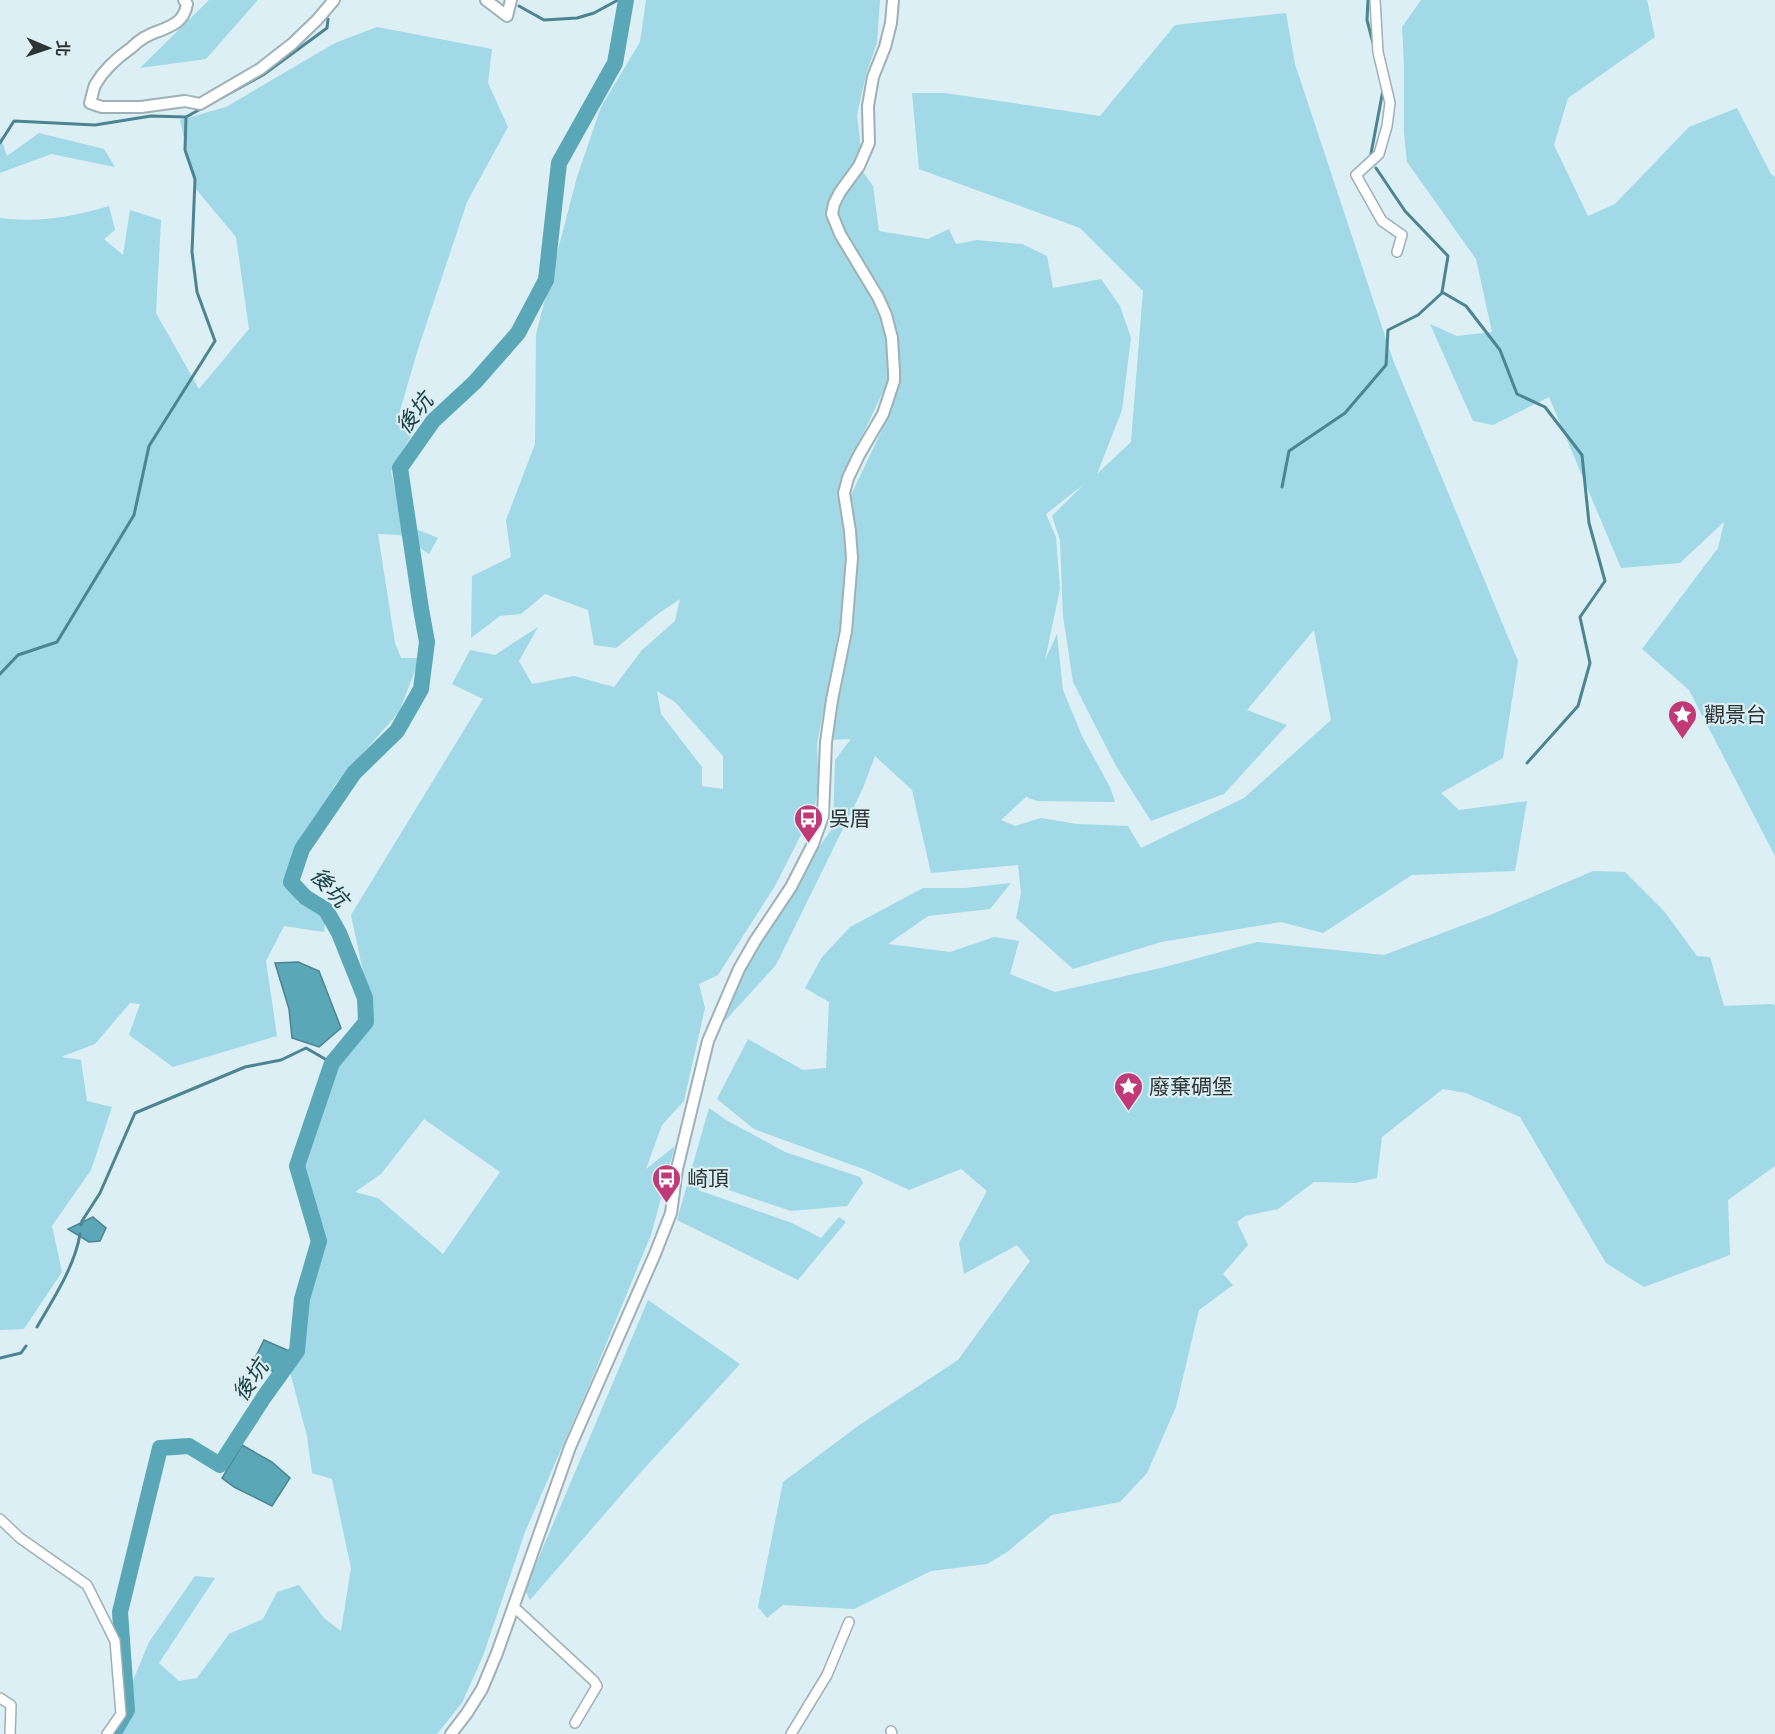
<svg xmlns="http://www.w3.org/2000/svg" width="1775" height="1734" font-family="Manrope,'Noto Sans TC',sans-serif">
<rect width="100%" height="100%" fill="#dbeff4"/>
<g fill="#a1d9e6" fill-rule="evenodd">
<path d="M 209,0 L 258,0 L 206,59 L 140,68 Z"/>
<path d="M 646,0 L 880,0 L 877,43 L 866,75 L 857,115 L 862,157 L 830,200 L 827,216 L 879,313 L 887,339 L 890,377 L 852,457 L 845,526 L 847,558 L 843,609 L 817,744 L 819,793 L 817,795 L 814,809 L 775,886 L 718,975 L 699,984 L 705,1008 L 684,1101 L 662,1125 L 646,1169 L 675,1146 L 651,1235 L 590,1383 L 525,1532 L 483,1656 L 462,1703 L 437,1734 L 111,1734 L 149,1642 L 195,1576 L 215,1578 L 159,1663 L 179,1681 L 197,1678 L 229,1634 L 263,1619 L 277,1592 L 299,1585 L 324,1618 L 341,1631 L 351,1568 L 332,1479 L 312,1473 L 307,1436 L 290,1372 L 315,1211 L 298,1179 L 324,1089 L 355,1028 L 371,1010 L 351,915 L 483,699 L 452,684 L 470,650 L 495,655 L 538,627 L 519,661 L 532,684 L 574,676 L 614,687 L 642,650 L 675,621 L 680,599 L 659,613 L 616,648 L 594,645 L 588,610 L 545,594 L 521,614 L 500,616 L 471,638 L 472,576 L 511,557 L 506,520 L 535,444 L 536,334 L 577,177 L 601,107 L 640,42 ZM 657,691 L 675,702 L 723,756 L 723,789 L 702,786 L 702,767 L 661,714 ZM 424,1119 L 500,1172 L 443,1254 L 378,1198 L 355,1192 L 381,1174 Z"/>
<path d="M 1421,0 L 1647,0 L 1655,37 L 1568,98 L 1554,145 L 1588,216 L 1615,204 L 1689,127 L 1737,108 L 1771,174 L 1775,177 L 1775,856 L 1689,690 L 1642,649 L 1718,548 L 1724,522 L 1680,563 L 1621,568 L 1549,397 L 1493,425 L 1473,421 L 1430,324 L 1457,336 L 1492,332 L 1476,259 L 1407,162 L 1404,132 L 1404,64 L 1402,27 Z"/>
<path d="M 1286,13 L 1295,64 L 1393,360 L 1518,661 L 1503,758 L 1441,793 L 1459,810 L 1527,801 L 1515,871 L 1412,875 L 1323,933 L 1281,922 L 1161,942 L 1073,969 L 1016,918 L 1021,893 L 1018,865 L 931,873 L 912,790 L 875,756 L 863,788 L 776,965 L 723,1023 L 731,991 L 796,881 L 833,827 L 835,760 L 851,739 L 829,740 L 847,638 L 851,520 L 850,497 L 892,409 L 896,385 L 898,348 L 889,320 L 846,238 L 838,218 L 839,208 L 846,193 L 863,172 L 873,186 L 879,231 L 928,239 L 949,229 L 956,244 L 977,240 L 1022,244 L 1047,256 L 1053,288 L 1101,279 L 1120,306 L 1131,338 L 1122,410 L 1097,474 L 1131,442 L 1143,291 L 1080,228 L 919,169 L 912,93 L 945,93 L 1100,116 L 1175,25 ZM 1084,484 L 1052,516 L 1060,540 L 1063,616 L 1073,682 L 1116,766 L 1151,821 L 1224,794 L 1287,725 L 1247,710 L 1314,630 L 1331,720 L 1244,798 L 1141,848 L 1128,826 L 1077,824 L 1041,818 L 1015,826 L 1001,820 L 1026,797 L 1037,801 L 1115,802 L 1110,787 L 1082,736 L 1063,690 L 1057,634 L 1045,660 L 1060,589 L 1056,537 L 1046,514 Z"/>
<path d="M 377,27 L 492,49 L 488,83 L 508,127 L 467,202 L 418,349 L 399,414 L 422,417 L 391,471 L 399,508 L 416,529 L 438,538 L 429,554 L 400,535 L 378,534 L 395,643 L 401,658 L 420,658 L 399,712 L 335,785 L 292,864 L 297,902 L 326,914 L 324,932 L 284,926 L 266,961 L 277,1036 L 173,1067 L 129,1035 L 140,1004 L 130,1003 L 95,1044 L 61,1057 L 81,1060 L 87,1101 L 112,1107 L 91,1170 L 52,1226 L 62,1272 L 24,1329 L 0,1330 L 0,218 C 39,223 72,217 109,206 L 115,230 L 104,239 L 123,255 L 130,210 L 161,220 L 156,313 L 199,389 L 249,329 L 236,237 L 195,188 L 180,120 L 226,107 L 335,43 Z"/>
<path d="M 39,133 L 104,149 L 115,167 L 51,154 L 0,173 L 0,136 L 7,156 Z"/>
<path d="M 1593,871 L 1625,872 L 1664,911 L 1697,956 L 1710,957 L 1724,1006 L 1771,1004 L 1775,1005 L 1775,1166 L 1728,1200 L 1730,1255 L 1644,1287 L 1606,1263 L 1520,1117 L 1466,1093 L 1443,1089 L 1382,1137 L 1377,1178 L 1355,1183 L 1314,1182 L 1278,1209 L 1245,1216 L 1237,1222 L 1248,1245 L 1223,1274 L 1233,1285 L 1199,1310 L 1176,1407 L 1147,1473 L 1120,1502 L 1052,1515 L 1007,1552 L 987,1564 L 931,1571 L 854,1609 L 783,1605 L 767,1618 L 758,1607 L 783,1482 L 858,1426 L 958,1360 L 1030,1261 L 1017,1245 L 964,1274 L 959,1243 L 987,1191 L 961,1169 L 909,1190 L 866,1170 L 754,1129 L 717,1099 L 748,1039 L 803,1070 L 826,1068 L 829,1002 L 805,988 L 822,957 L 850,927 L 923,888 L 965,888 L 1011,883 L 990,909 L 928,916 L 888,944 L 950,952 L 994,937 L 1019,941 L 1010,974 L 1055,992 L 1165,967 L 1257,942 L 1384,955 L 1490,915 Z"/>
<path d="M 709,1108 L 726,1120 L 785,1152 L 860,1177 L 863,1183 L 847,1206 L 791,1211 L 705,1182 L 698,1190 L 792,1223 L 821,1238 L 839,1217 L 846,1222 L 798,1280 L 677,1220 Z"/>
<path d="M 648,1300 L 740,1364 L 641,1472 L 530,1600 L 525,1590 Z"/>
</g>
<g fill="#5aa7b8" stroke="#4c8491" stroke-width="1.5">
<path d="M 298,962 L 319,971 L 341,1028 L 319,1047 L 292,1038 L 289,1009 L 275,963 Z"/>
<path d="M 93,1217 L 106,1228 L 100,1241 L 89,1242 L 68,1229 Z"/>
<path d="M 264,1340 L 294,1353 L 279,1374 L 253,1362 Z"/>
<path d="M 242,1445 L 272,1462 L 290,1478 L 272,1506 L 234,1487 L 222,1478 Z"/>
</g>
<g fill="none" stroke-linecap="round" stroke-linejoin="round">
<g stroke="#4c8491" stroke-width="3">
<path d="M 1368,0 L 1367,20 L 1373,43"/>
<path d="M 519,6 L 544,20 L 577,18 L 594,13 L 618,0"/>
<path d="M 0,143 L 14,121 L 95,125 L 151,116 L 186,117"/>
<path d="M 1370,159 L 1383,90"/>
<path d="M 1376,168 L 1405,211 L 1448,256 L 1442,292 L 1466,306 L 1500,350 L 1517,394 L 1545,407 L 1582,455 L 1589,523 L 1605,581 L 1580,617 L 1590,663 L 1578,706 L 1527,763"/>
<path d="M 1282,487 L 1289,451 L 1345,413 L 1386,365 L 1388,330 L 1418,315 L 1442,293"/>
<path d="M 0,674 L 18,655 L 57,642 L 134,515 L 149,446 L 215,341 L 197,292 L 192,252 L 195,179 L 185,150 L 186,117 L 263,75 L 327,28 L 328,19"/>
<path d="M 81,1225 L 82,1221 L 100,1193 L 135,1113 L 245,1067 L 281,1060 L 306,1048 L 332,1063"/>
<path d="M 37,1327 C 53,1299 75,1266 80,1234"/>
<path d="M 0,1358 L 21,1353 L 26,1346"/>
</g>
<path stroke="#5aa7b8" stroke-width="16" d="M 113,1734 L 127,1710 L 120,1612 L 160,1448 L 189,1446 L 220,1465 L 264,1397 L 297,1351 L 302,1299 L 319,1241 L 297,1166 L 332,1063 L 366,1022 L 365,998 L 339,933 L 326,910 L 305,897 L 291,882 L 302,849 L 354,773 L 397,731 L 421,689 L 427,642 L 421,609 L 400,468 L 433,421 L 475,382 L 518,333 L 546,280 L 559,163 L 615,63 L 626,0"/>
<defs>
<g id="minor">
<path d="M 1375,0 L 1378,52 L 1390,103 L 1387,126 L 1379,154 L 1356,175 L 1382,221 L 1402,235 L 1397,252"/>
<path d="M 0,1519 L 20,1538 L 87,1585 L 115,1641 L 121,1714 L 107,1734"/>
<path d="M 513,1606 L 594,1681 L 597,1686 L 575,1723"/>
<path d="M 0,1698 L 11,1705 L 10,1734"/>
<path d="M 891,1731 L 892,1734"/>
<path d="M 791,1734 L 827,1675 L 849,1622"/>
</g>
<g id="tertiary">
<path d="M 184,0 L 187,4 C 184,21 174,25 159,31 C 149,34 138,41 131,48 C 118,57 103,71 95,85 C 93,90 92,97 90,103 L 102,107 L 141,107 L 185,101 L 200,104 L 260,69 L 292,44 L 317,20 L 334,0"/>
<path d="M 486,0 L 507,16 L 511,0"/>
<path d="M 451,1734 L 467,1713 L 482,1689 L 497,1653 L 570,1447 L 655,1254 L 671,1213 L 677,1169 L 708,1041 L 739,969 L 755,941 L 791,887 L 813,844 L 823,816 L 826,742 L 832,700 L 846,631 L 852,558 L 850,531 L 844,493 L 848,478 L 859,455 L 883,414 L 894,381 L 894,372 L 892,338 L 886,315 L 878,297 L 840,234 L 832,214 L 834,204 L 840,192 L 859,166 L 869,143 L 868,106 L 873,77 L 885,47 L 891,23 L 893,0"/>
</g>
</defs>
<use href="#minor" stroke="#9eb1b6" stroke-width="12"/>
<use href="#tertiary" stroke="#9eb1b6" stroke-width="14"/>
<use href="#minor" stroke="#fff" stroke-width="9"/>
<use href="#tertiary" stroke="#fff" stroke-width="10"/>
</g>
<defs>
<symbol id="sight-pin" viewBox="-11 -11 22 30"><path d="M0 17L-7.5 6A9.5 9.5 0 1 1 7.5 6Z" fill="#c13976" stroke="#dbeff4"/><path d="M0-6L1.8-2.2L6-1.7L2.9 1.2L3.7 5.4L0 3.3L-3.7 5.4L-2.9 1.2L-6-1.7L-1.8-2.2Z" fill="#fff"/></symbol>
<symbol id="bus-pin" viewBox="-11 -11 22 30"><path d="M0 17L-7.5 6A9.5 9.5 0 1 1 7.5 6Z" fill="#c13976" stroke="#dbeff4"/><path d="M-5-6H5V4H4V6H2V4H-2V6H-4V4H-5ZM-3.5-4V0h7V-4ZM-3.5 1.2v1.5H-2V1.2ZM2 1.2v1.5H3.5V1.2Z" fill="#fff"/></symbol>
</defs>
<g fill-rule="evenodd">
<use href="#sight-pin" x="1666" y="698" width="33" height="45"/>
<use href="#bus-pin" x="792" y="802" width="33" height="45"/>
<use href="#sight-pin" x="1112" y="1070" width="33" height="45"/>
<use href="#bus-pin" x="650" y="1162" width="33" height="45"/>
</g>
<g text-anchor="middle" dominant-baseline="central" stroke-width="4.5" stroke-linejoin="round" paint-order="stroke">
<g font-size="21" fill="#2d3436" stroke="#dbeff4" text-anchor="start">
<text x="1704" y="714">觀景台</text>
<text x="829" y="818">吳厝</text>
<text x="1149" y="1086">廢棄碉堡</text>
<text x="687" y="1178">崎頂</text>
</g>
<g font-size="22" font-style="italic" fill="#1d4149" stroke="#dbeff4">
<text transform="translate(414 413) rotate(-51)">後坑</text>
<text transform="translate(330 887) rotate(48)">後坑</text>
<text transform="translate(250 1380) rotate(-56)">後坑</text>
</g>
</g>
<g transform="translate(48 48) rotate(92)" stroke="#dbeff4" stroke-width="4.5" paint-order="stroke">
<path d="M0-4.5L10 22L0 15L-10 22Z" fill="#2d3436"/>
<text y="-9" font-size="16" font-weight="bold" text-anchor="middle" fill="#2d3436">北</text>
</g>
</svg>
